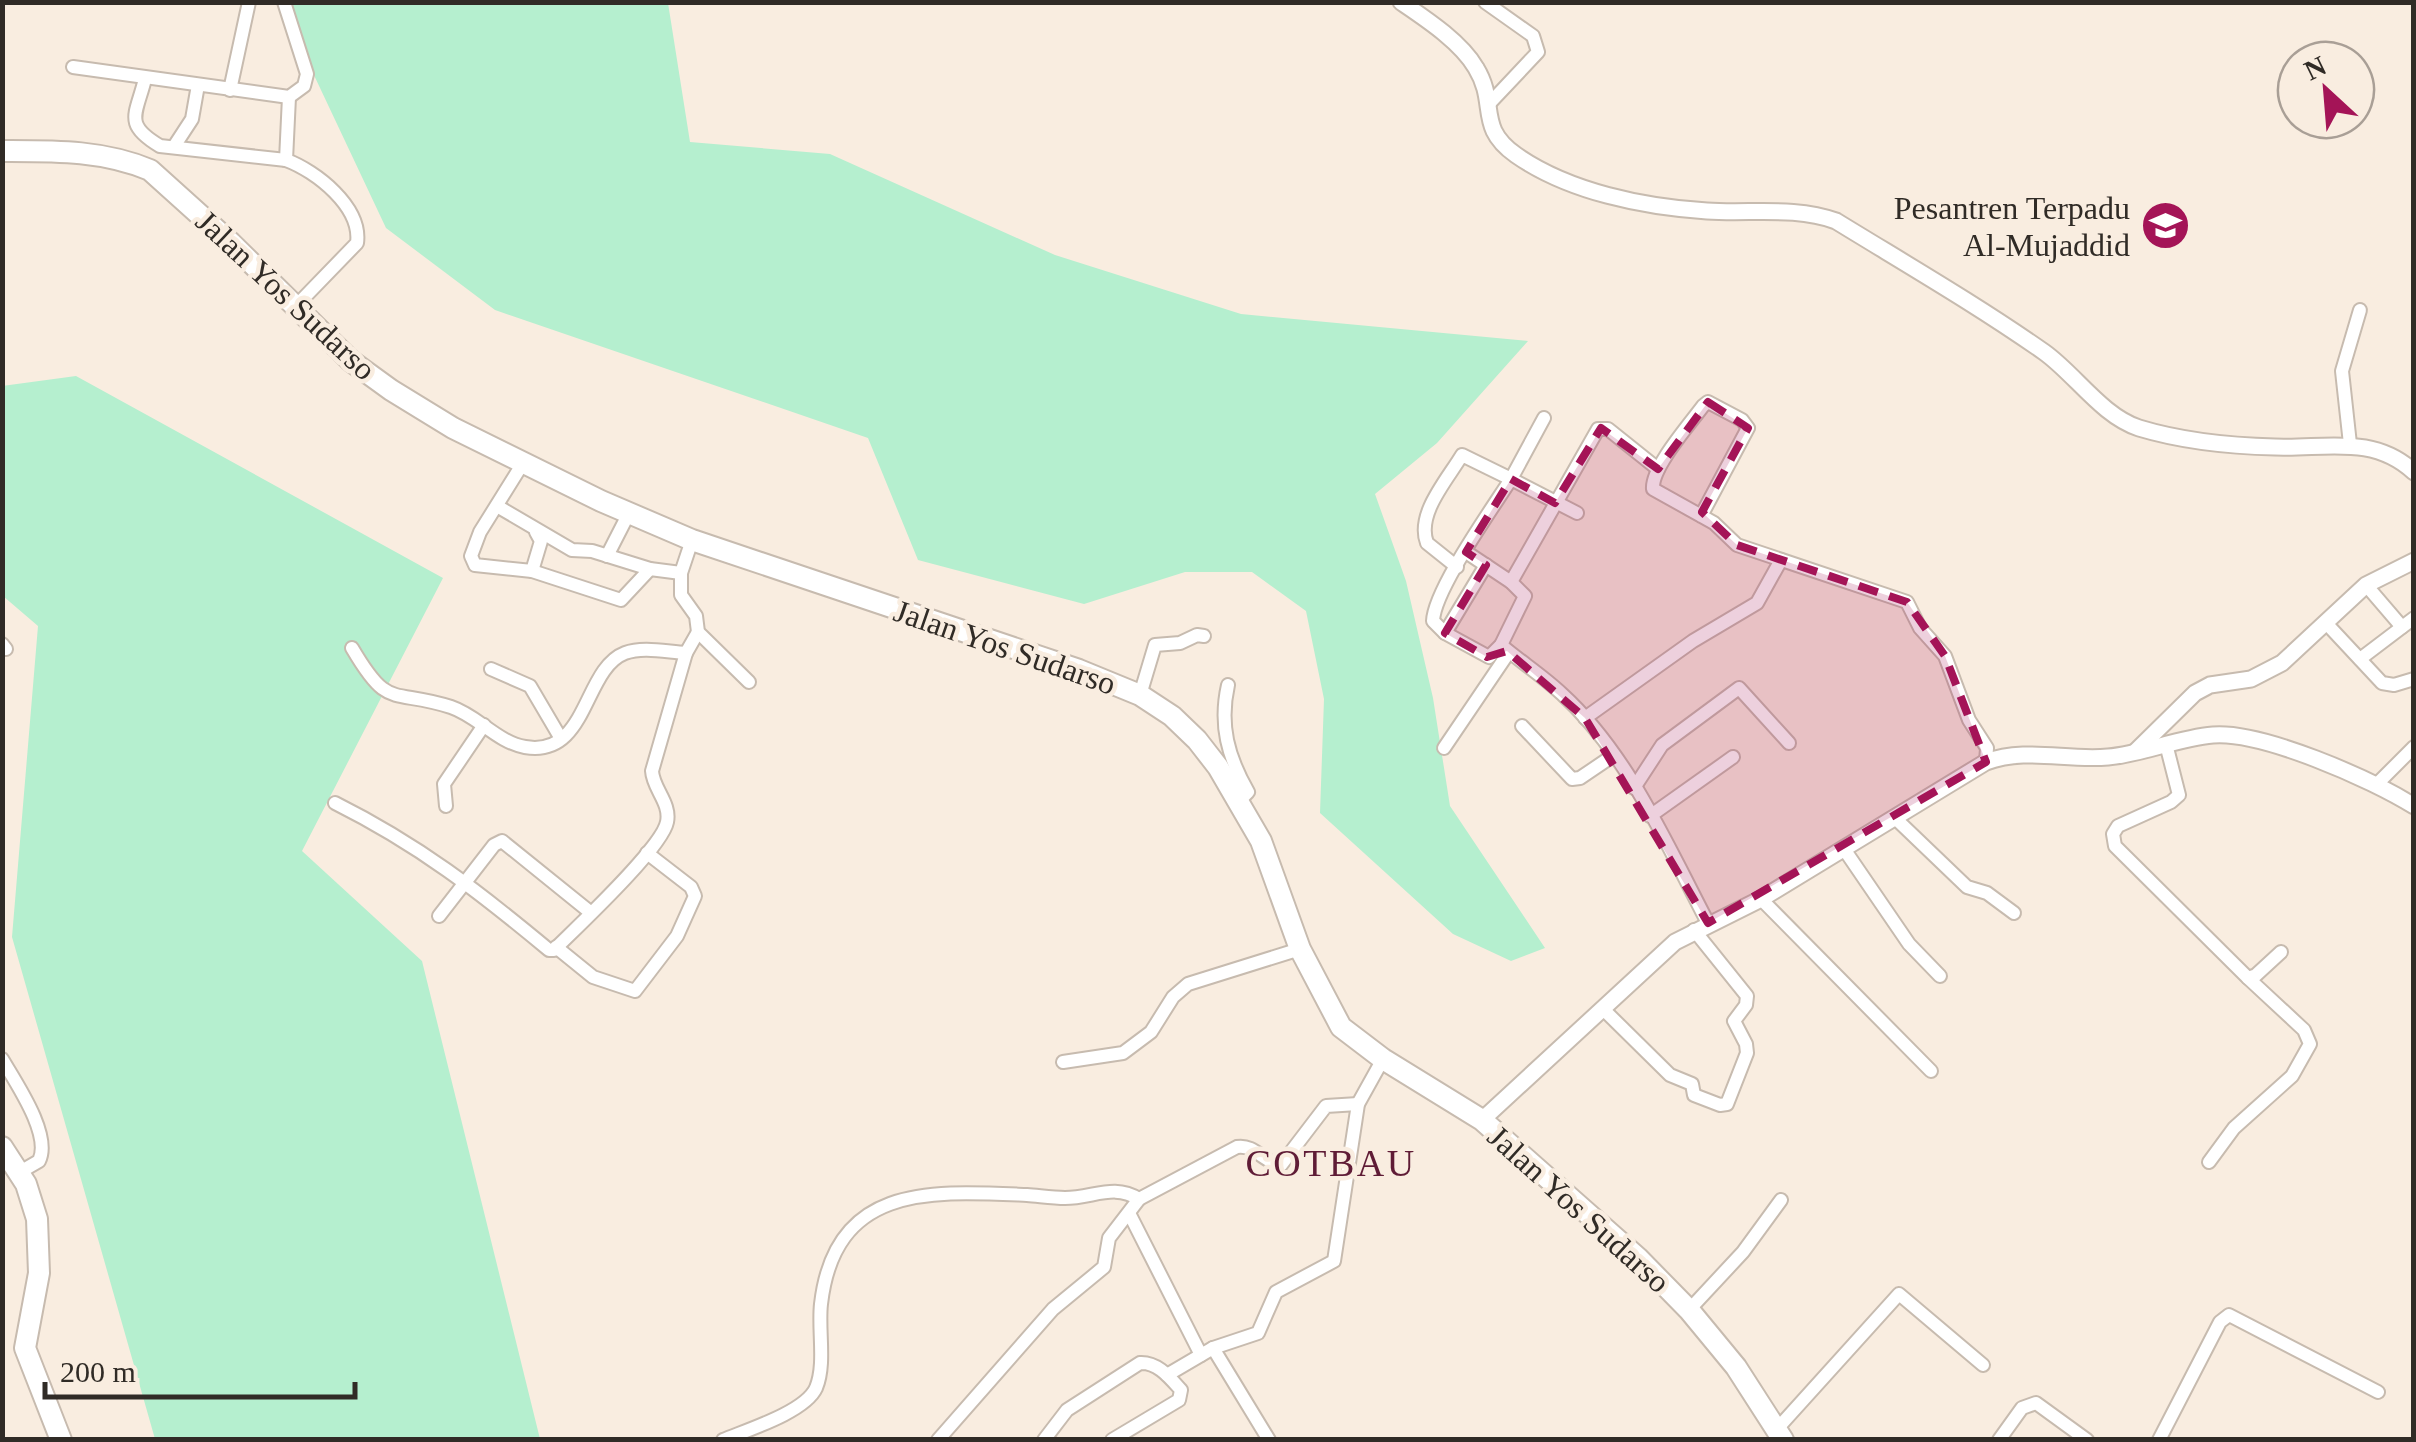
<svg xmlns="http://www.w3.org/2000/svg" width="2416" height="1442" font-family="Georgia,serif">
<rect width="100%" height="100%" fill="#f9ede0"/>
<g fill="#b5efcf">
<path d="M 280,3 L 668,3 L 690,142 L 830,154 L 1055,255 L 1241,314 L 1528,341 L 1437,443 L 1375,494 L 1406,581 L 1433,698 L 1450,806 L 1545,948 L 1511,961 L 1453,934 L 1320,813 L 1324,699 L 1306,611 L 1252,572 L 1185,572 L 1084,604 L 918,560 L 868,438 L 495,310 L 386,228 Z"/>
<path d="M 76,376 L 443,578 L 302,851 L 422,961 L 540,1439 L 155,1439 L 12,937 L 38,626 L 3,596 L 2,386 Z"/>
</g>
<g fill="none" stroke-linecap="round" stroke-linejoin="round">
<defs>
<g id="minor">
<path d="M 1485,2 L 1533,36 L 1538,52 L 1489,104"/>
<path d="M 73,67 L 289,97 L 304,86 L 307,74 L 284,2"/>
<path d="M 145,79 C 136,115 123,124 160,146 L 286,160 C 316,171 362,207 357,243 L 296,306"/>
<path d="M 230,90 L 249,2"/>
<path d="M 175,145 L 192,119 L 198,85"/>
<path d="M 286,160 L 289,97"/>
<path d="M 2350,444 L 2342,371 L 2360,310"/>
<path d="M 523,463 L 480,532 L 471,556 L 475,565 L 532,571 L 621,600 L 650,569"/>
<path d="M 497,506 L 572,550 L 592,551 L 650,569 L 681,573"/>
<path d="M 1701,516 L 1748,428 L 1742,420 L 1708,402 L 1703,406 C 1689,425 1651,468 1653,489 L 1714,523 L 1737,545 L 1907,602 L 1920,628 L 1945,656 L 1969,720 L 1987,748 L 1986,762"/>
<path d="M 692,540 L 681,573 L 681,595 L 696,616 L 698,632 L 749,682"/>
<path d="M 1466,552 L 1511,582 L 1525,596 L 1501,645 L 1489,657 L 1445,633 L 1433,621 C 1434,590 1492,509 1511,479 L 1577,513"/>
<path d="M 607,556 L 629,513"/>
<path d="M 1457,567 L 1427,543 C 1416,514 1447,480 1462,455 L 1511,479 L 1544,418"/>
<path d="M 532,571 L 541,541 L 536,532"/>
<path d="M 1511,582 L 1598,429 L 1608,429 L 1658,469"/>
<path d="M 2366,585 L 2402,627"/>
<path d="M 2326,623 L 2382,683 L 2394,685 L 2414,679"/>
<path d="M 1445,633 L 1486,565"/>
<path d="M 2,644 L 6,649"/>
<path d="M 1501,645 C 1521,662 1543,676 1562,694 C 1628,754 1667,845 1708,923"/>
<path d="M 352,648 C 389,711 391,688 451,707 C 478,716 497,742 525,747 C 588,758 583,669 625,653 C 643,646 667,652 686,653"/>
<path d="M 2360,659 L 2414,618"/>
<path d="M 491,669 L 530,686 L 560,737"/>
<path d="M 1228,685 C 1219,725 1228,757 1248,792 L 1240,800"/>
<path d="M 1140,695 L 1155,645 L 1180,643 L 1197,635 L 1204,636"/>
<path d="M 1585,718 L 1693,641 L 1757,603 L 1781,560"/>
<path d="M 1522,726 L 1572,779 L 1580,778 L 1614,755"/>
<path d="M 2166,744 L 2179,795 L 2171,802 L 2118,826 L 2113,834 L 2115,846 L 2248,978 L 2256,975 L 2281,952"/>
<path d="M 1444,748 L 1509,652"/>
<path d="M 2377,784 L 2414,747"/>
<path d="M 1634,788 L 1662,745 L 1739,688 L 1789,743"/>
<path d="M 335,803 C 419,845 478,891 549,950 L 554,950 C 576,928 662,848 667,822 C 671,803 653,789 652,771 L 686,653 L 698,632"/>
<path d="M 446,806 L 444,784 L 484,725"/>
<path d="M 1650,816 L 1733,757"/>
<path d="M 1895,818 L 1967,887 L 1987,893 L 2014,913"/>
<path d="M 1844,849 L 1909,944 L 1940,976"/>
<path d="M 1761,899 L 1931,1071"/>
<path d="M 439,916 L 494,845 L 502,841 L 590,912"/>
<path d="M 556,947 L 593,977 L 635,991 L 677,936 L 695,896 L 691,887 L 647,853"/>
<path d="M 1602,1008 L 1670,1075 L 1692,1084 L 1694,1095 L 1720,1105 L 1727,1104 L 1747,1053 L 1746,1044 L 1734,1021 L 1746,1005 L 1747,996 L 1694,930"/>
<path d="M 2,1059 C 16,1083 52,1135 39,1161 L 20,1172"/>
<path d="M 1063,1062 L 1123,1053 L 1151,1032 L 1173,997 L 1188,984 L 1300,949"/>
<path d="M 2209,1162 L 2234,1128 L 2292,1076 L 2310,1044 L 2304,1030 L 2248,978"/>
<path d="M 1129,1213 L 1201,1355"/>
<path d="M 1689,1310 L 1743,1252 L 1781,1200"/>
<path d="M 1213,1348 L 1269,1440"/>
<path d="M 1167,1375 L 1213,1348 L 1258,1333 L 1276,1292 L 1334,1261 L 1358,1104 L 1383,1059"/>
<path d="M 1777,1429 L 1899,1294 L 1983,1365"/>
<path d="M 723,1440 C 747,1430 805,1412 816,1388 C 826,1364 818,1330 821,1304 C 835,1183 932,1191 1027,1195 C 1040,1196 1053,1198 1065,1198 C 1093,1198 1114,1183 1139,1199 L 1237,1147 C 1255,1144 1264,1163 1281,1165 L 1326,1106 L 1358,1104"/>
<path d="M 938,1440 L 1053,1309 L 1104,1267 L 1109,1238 L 1139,1199"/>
<path d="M 1044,1440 L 1067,1410 L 1140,1363 C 1158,1362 1170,1378 1181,1390 L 1179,1400 L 1112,1440"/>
<path d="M 1999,1440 L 2022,1408 L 2036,1403 L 2087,1440"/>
<path d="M 2159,1440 L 2220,1322 L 2229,1315 L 2378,1392"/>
</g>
<g id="tertiary">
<path d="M 1401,2 C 1426,19 1461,42 1476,68 C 1498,104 1476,127 1516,155 C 1569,192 1644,207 1707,211 C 1750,214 1795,206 1836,221 C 1906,264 1977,305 2044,352 C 2075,374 2102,416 2139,428 C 2182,441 2231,446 2275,447 C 2325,449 2373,434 2414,472"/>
<path d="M 2136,751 L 2195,693 L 2210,685 L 2251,679 L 2282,663 L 2366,585 L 2414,561"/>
<path d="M 1482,1120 L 1675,942 L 1761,899 L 1986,762 C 2026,747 2066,761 2108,757 C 2143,754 2177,738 2213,735 C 2262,731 2371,779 2414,806"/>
</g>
<g id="trunk">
<path d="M 2,151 C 54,151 102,150 150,170 L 231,243 L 351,361 L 391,390 L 453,428 L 601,501 L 692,540 L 1079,670 L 1140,695 L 1172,716 L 1197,740 L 1218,767 L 1261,841 L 1300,949 L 1341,1027 L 1383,1059 L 1482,1120 L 1638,1258 L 1689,1310 L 1736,1367 L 1783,1440"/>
<path d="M 2,1147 L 26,1184 L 37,1219 L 39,1273 L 25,1348 L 61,1440"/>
</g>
</defs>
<use href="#minor" stroke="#c7bbaf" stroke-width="16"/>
<use href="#tertiary" stroke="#c7bbaf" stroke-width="19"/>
<use href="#trunk" stroke="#c7bbaf" stroke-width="24"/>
<use href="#minor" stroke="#fff" stroke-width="12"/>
<use href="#tertiary" stroke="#fff" stroke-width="15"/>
<use href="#trunk" stroke="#fff" stroke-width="20"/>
</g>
<path fill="#a41457" fill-opacity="0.2" stroke="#a41457" stroke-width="8" stroke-dasharray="20 12" stroke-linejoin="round" d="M 1708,402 L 1748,428 L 1702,512 L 1737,545 L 1907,602 L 1945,656 L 1986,762 L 1708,923 L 1585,718 L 1507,651 L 1487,657 L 1445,633 L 1486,565 L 1466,552 L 1511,479 L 1555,503 L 1601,428 L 1658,469 Z"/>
<defs>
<symbol id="school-disc" viewBox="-11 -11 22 22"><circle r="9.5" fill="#a41457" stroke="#f9ede0"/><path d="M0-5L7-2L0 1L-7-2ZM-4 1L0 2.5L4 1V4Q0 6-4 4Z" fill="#fff"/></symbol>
</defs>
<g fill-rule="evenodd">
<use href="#school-disc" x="2138" y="198" width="55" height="55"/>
</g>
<g text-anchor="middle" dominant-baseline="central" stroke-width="9" stroke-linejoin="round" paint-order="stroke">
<g font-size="32" fill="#302b26" stroke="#f9ede0" text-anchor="end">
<text x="2130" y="208">Pesantren Terpadu<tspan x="2130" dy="37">Al-Mujaddid</tspan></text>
</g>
<g font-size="32" fill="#302b26" stroke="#f9ede0">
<text transform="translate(286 295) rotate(43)">Jalan Yos Sudarso</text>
<text transform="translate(1005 647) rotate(19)">Jalan Yos Sudarso</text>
<text transform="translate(1579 1209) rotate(42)">Jalan Yos Sudarso</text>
</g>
<g font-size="38" letter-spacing="2.5" fill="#5f1c36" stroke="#f9ede0">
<text x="1331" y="1163">COTBAU</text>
</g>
</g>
<rect width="2416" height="1442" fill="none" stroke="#302b26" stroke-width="10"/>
<g transform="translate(2326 90) rotate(334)"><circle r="48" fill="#f9ede0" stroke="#a99f96" stroke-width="2.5"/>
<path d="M0-8L18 38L0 25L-18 38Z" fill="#a41457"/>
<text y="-15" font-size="28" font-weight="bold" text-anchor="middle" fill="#302b26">N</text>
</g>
<path d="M45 1382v15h310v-15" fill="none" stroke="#302b26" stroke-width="5"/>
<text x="60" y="1382" font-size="30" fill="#302b26" stroke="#f9ede0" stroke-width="8" paint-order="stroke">200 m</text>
</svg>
